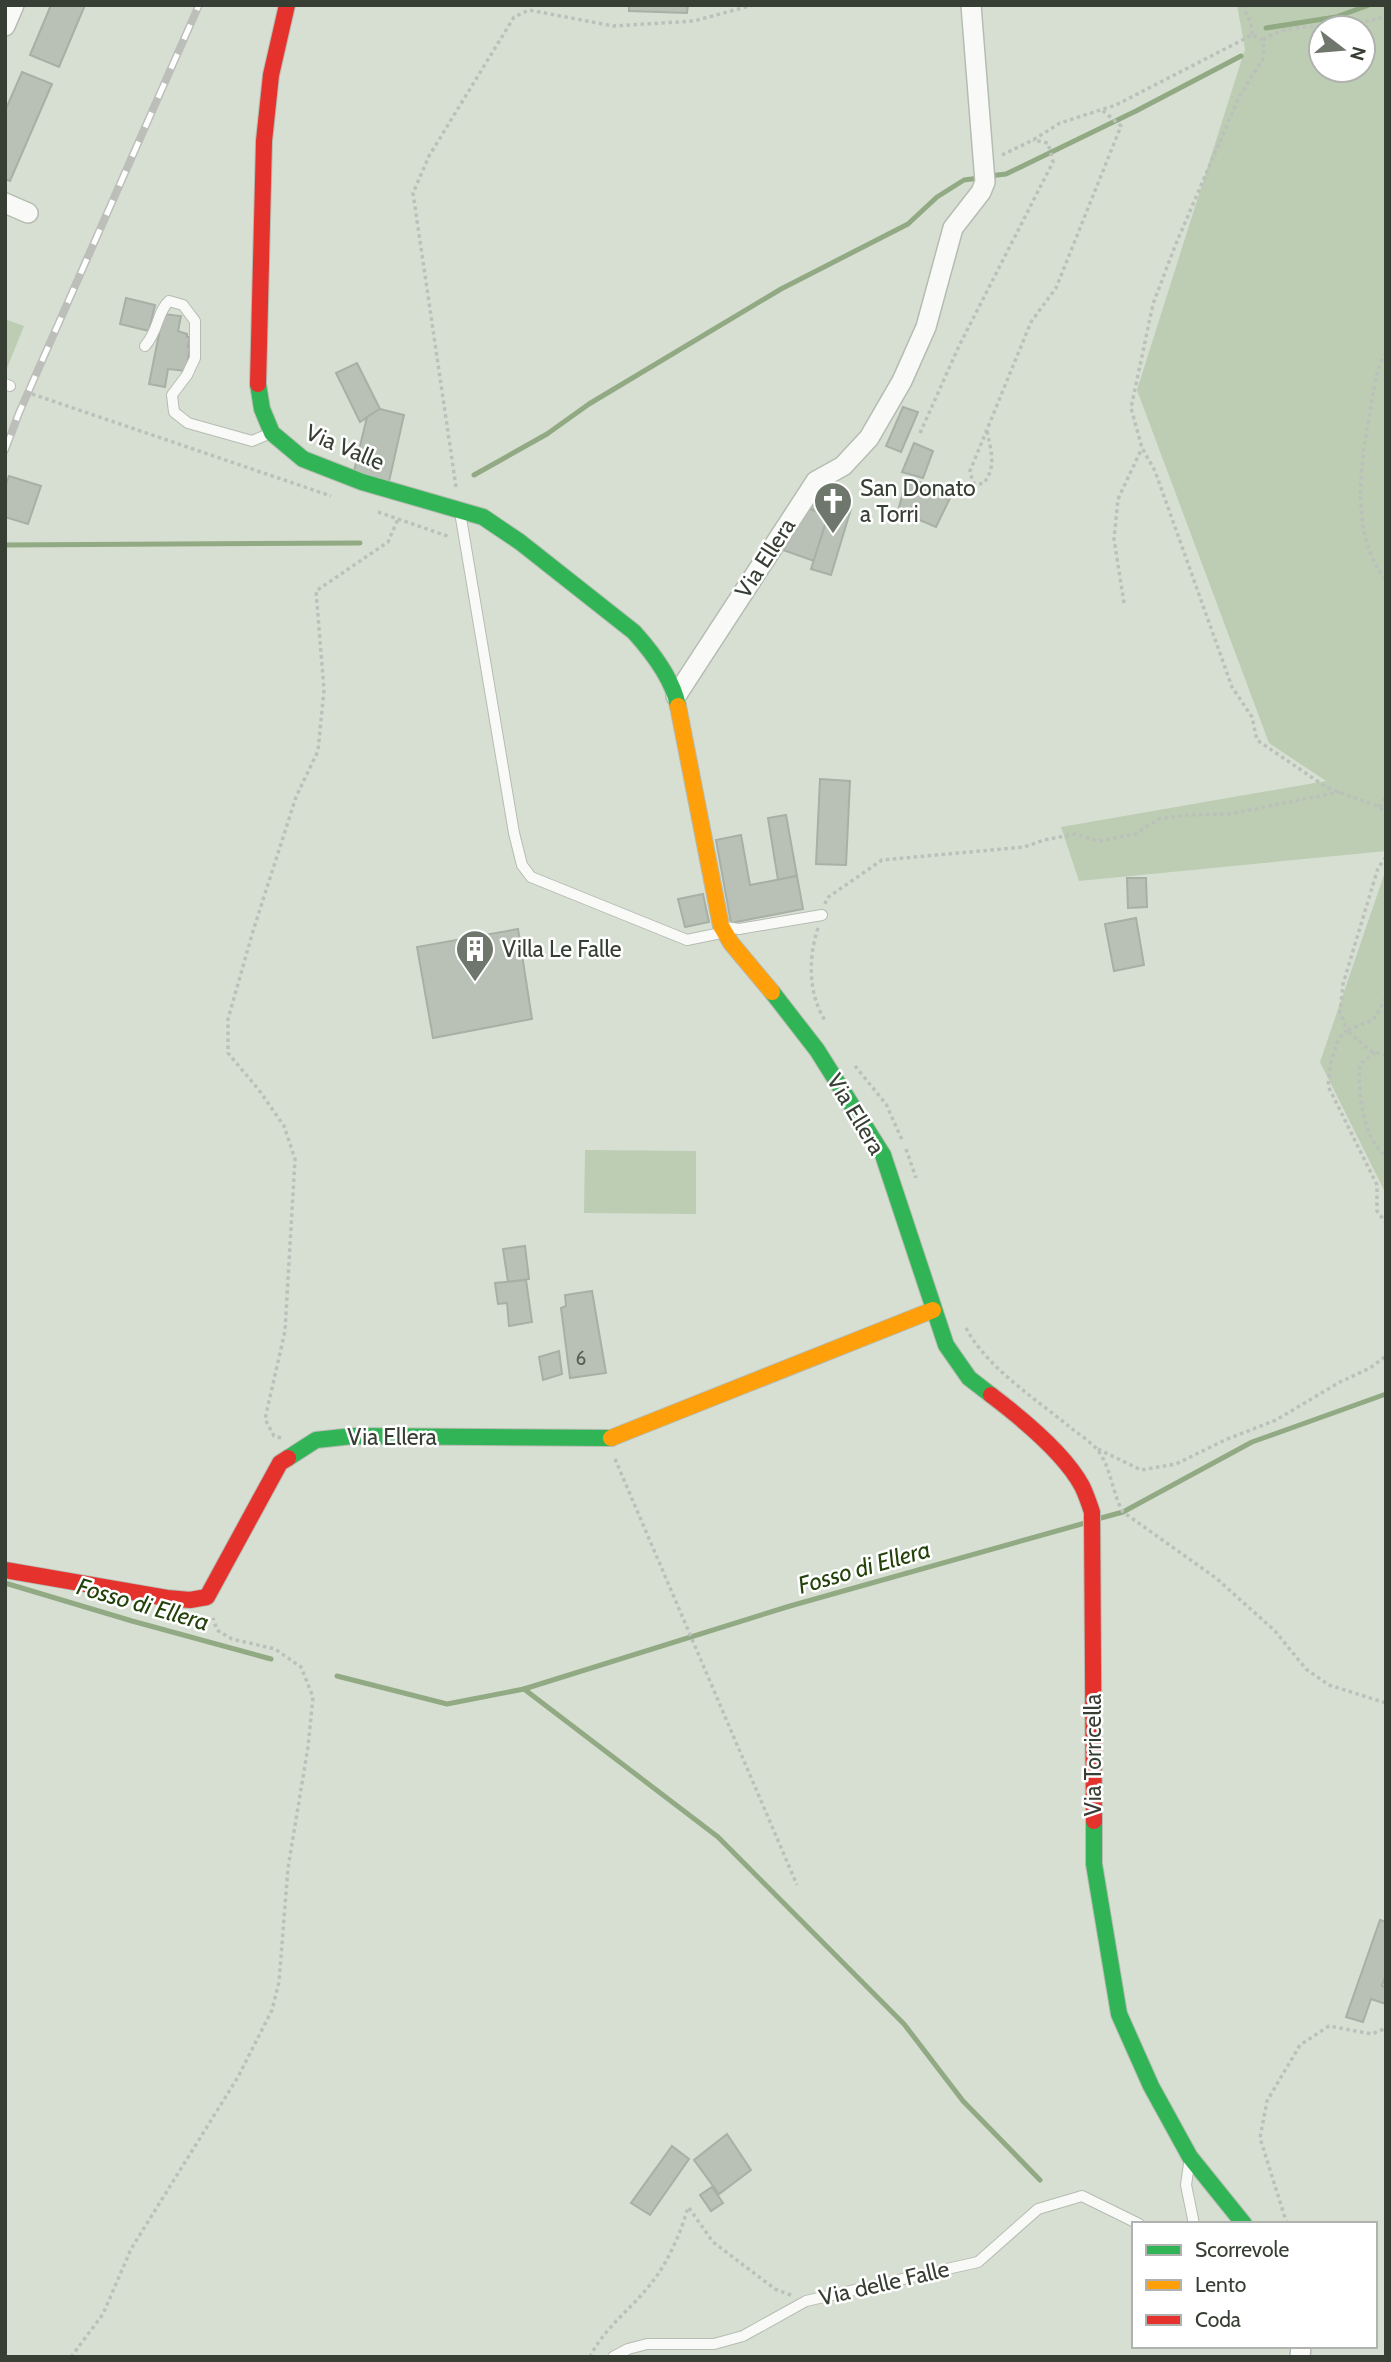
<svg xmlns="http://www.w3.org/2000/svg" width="1391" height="2362" font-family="Cabin,sans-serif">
<rect width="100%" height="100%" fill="#d7dfd3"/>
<g fill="#bccdb3" fill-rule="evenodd">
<path d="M 1237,5 L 1386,5 L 1386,851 L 1079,881 L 1061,827 L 1326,781 L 1269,743 L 1137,390 L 1245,49 ZM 1321,28 L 1363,28 L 1363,70 L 1321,70 Z"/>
<path d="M 5,319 L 24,326 L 5,373 Z"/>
<path d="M 1386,869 L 1386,1194 L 1320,1062 Z"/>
<path d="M 585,1150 L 696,1151 L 696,1214 L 584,1213 Z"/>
</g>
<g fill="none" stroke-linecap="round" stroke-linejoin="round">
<g stroke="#92aa83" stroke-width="5">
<path d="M 1266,28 L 1336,17 L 1369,5"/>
<path d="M 989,176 L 1006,174 L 1136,111 L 1241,56"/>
<path d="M 474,475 L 547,434 L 589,404 L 781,289 L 908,224 L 937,197 L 964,180 L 979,178"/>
<path d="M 5,545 L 360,543"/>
<path d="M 1101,1518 L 1123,1512 L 1252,1442 L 1386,1394"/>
<path d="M 5,1583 L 132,1621 L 271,1659"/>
<path d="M 337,1676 L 447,1704 L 524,1689 L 790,1606 L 1085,1523"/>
<path d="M 524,1689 L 718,1837 L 904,2024 L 963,2101 L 1040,2180"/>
</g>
</g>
<g fill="#b9c0b5" stroke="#a8afa5" stroke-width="2">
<path d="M 51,5 L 85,5 L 59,67 L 30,55 Z"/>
<path d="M 629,5 L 688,5 L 687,13 L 629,11 Z"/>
<path d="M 22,72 L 52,84 L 10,181 L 5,179 L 5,111 Z"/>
<path d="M 126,298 L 155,305 L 149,331 L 120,324 Z"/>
<path d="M 163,314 L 181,316 L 178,331 L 187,334 L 187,337 L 190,337 L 188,347 L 190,347 L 186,371 L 168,369 L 165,387 L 149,384 Z"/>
<path d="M 357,363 L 380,409 L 360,422 L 336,373 Z"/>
<path d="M 903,407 L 918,412 L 901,452 L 886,446 Z"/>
<path d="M 380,409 L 404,415 L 388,486 L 353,475 L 367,417 Z"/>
<path d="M 914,443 L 933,451 L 923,478 L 902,472 Z"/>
<path d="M 9,476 L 41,486 L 28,524 L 5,517 L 5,487 Z"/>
<path d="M 906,481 L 918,486 L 919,482 L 947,490 L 946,496 L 950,498 L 936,527 L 898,511 Z"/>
<path d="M 819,490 L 829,493 L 820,512 L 808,509 Z"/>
<path d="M 825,501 L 832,503 L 814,561 L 783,550 L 808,509 L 820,512 Z"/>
<path d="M 832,503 L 851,509 L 831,575 L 811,569 Z"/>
<path d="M 820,779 L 850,781 L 846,865 L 816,864 Z"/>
<path d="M 786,815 L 797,876 L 778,880 L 768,818 Z"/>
<path d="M 741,835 L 750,885 L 797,876 L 803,909 L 731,923 L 716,840 Z"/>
<path d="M 1127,878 L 1146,878 L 1147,907 L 1128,908 Z"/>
<path d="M 703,894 L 709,922 L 685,927 L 678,899 Z"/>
<path d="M 1136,918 L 1144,965 L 1114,971 L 1105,924 Z"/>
<path d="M 518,929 L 532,1019 L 433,1038 L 417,947 Z"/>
<path d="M 525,1246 L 529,1279 L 508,1282 L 503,1249 Z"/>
<path d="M 526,1280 L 532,1322 L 509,1326 L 507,1303 L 498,1304 L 495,1283 Z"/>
<path d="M 592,1291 L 606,1373 L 570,1378 L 561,1308 L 566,1306 L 565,1295 Z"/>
<path d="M 559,1351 L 562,1374 L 543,1380 L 539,1357 Z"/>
<path d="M 1380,1920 L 1386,1922 L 1386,1974 L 1382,1986 L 1386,1987 L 1386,2004 L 1371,1999 L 1363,2022 L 1346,2017 Z"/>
<path d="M 727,2134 L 751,2170 L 719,2194 L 694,2160 Z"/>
<path d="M 672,2146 L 689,2159 L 650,2215 L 631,2203 Z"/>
<path d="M 712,2187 L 723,2203 L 711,2211 L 700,2195 Z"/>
</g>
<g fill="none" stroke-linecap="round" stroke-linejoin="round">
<defs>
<g id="lane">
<path d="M 145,346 C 159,330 157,312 169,301 L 183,305 L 195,321 L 195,358 L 187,375 L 172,395 L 174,412 L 188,423 L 252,441 L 271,433"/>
<path d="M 5,384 L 10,386"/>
<path d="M 460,512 L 514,833 L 522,865 L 531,877 L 687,940 L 721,933"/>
<path d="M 725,927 L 739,929 L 822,915"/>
<path d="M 1189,2164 L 1186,2185 L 1194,2224"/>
<path d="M 613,2357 L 628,2349 L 647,2344 L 714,2344 L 743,2336 L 806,2301 L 978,2262 L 1038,2209 L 1082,2196 L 1139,2224"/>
</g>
<g id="street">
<path d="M 5,26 L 14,5"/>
<path d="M 5,203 L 28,213"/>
<path d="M 676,696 L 816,481 L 843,466 L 869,438 L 902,381 L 926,327 L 953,228 L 981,192 L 985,182 L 971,5"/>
<path d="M 1300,2357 L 1301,2346"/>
</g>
<g id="fast">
<path d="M 258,384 L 262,409 L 272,433 L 303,459 L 362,482 L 483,517 L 520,542 L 634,632 C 652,652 673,679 678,706"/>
<path d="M 772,992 L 817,1050 L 883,1155 L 946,1345 L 969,1378 L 991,1395"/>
<path d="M 288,1458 L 316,1440 L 353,1436 L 611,1438"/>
<path d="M 1094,1821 L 1094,1864 L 1119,2014 L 1151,2086 L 1190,2157 L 1244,2224"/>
</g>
<g id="slow">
<path d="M 678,706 L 721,926 L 731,943 L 772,992"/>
<path d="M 611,1438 L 933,1310"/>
</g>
<g id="jam">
<path d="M 258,384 L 264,141 L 271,75 L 287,5"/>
<path d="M 991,1395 C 1020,1417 1065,1454 1082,1486 C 1086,1494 1089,1503 1092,1512 L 1094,1821"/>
<path d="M 5,1570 L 167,1598 L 190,1600 L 207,1597 L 280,1463 L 288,1458"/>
</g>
</defs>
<use href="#lane" stroke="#b5bcb1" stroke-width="12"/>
<use href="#street" stroke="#b5bcb1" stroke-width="22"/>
<use href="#fast" stroke="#b5bcb1" stroke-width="18"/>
<use href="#slow" stroke="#b5bcb1" stroke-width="18"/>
<use href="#jam" stroke="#b5bcb1" stroke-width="18"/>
<g stroke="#bcc0bb" stroke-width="3.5" stroke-dasharray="3.5 3.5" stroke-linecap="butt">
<path d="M 1242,5 L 1251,23 L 1252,35"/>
<path d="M 1263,40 C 1286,23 1321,28 1348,25 C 1361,23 1373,19 1386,17"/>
<path d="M 1002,155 L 1033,140 L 1060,123 L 1116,105 L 1252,35 L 1263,40 L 1264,57 L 1239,97 L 1175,246 L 1153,304 L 1131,408 L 1142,448 L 1155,471 L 1232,687 L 1252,717 L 1257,740 L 1326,787 L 1379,807 L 1386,813"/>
<path d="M 1386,353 C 1377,366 1375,384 1372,400 C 1362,456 1347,531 1386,580"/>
<path d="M 32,394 L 331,496"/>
<path d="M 987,431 C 991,451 997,467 983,484 L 973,483 L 970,471 L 1031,322 L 1056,288 L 1121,126 L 1102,110"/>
<path d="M 920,433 L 959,346 L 1053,162 L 1048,143 L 1033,140"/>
<path d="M 456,487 L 413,193 L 429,156 L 514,17 L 529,10 L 613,26 L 694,21 L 753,5"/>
<path d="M 378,512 L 450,537"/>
<path d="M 1124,603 L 1114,539 L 1118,499 L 1142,448"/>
<path d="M 1379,807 L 1386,797"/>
<path d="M 1386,857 L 1378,868 L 1343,984 L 1340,1012 L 1347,1030 L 1338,1040 L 1331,1062 L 1328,1086 L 1377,1185 L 1377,1211 L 1386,1223"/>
<path d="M 825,904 L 827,898 L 882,860 L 1024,847 L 1044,840 L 1075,834 L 1098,841 L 1135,834 L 1159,819 L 1188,815 L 1229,814 L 1340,792"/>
<path d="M 818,928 C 808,958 808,995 826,1022"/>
<path d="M 1386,998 L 1373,1020 L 1347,1030 L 1370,1051 L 1386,1055"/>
<path d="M 1375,1052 L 1360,1064 C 1357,1090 1363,1140 1386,1156"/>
<path d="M 855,1066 L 886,1104 L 903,1142"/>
<path d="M 906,1149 L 916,1178"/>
<path d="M 966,1328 C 988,1369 1035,1398 1071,1428 C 1079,1434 1089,1441 1096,1448 C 1112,1467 1111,1491 1123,1512 L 1216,1578 L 1275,1631 L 1306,1669 L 1329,1685 L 1386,1703"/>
<path d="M 281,1438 L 274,1436 L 265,1419 L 285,1331 L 295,1159 L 284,1126 L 259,1090 L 228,1053 L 228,1019 L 253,931 L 296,797 L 318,751 L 324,690 L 316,591 L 388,542 L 398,519"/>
<path d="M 1098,1449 L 1141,1470 L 1176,1464 L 1225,1440 L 1276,1420 L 1340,1382 L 1370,1368 L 1386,1356"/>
<path d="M 615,1459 L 797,1885"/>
<path d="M 689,2208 L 713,2242 L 775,2289 L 791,2295"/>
<path d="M 1287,2224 L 1260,2138 L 1267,2101 L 1300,2045 L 1329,2026 L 1372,2034 L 1386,2028"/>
<path d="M 71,2357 L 103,2314 L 131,2249 L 238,2077 L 272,2010 L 279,1982 L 288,1868 L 308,1747 L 313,1697 L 301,1667 L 275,1649 L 232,1639 L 217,1630 L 213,1618"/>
<path d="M 590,2357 C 605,2326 633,2308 653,2281 C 668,2262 682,2230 688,2207"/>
</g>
<use href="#lane" stroke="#f9faf8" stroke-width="10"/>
<use href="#street" stroke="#f9faf8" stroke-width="19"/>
<use href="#fast" stroke="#30b455" stroke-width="16"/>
<use href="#slow" stroke="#ff9f0a" stroke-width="16"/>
<use href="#jam" stroke="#e5322d" stroke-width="16"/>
<defs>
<path id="rail" d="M 5,450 L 19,413 L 199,5"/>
</defs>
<use href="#rail" stroke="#bcbeba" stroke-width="8"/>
<use href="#rail" stroke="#fff" stroke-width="5" stroke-dasharray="16" stroke-linecap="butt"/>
</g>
<defs>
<symbol id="church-pin" viewBox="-11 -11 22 30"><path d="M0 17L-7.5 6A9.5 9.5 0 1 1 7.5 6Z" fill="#6f766c" stroke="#fff"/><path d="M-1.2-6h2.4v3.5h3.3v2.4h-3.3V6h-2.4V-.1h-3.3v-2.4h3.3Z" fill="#fff"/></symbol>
<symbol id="building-pin" viewBox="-11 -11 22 30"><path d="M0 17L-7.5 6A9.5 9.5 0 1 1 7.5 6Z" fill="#6f766c" stroke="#fff"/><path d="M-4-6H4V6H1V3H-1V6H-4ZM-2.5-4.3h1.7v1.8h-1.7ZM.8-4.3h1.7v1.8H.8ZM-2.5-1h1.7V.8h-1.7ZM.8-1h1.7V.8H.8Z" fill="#fff"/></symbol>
</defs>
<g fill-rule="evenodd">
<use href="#church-pin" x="811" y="479" width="44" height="60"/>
<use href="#building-pin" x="453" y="927" width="44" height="60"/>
</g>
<g text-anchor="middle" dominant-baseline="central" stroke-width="5" stroke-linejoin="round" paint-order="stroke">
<g font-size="19" fill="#585e54">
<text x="581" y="1358">6</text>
</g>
<g font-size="23" fill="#373e34" stroke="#fff">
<text transform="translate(345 447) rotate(23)">Via Valle</text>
<text transform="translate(765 558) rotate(-57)">Via Ellera</text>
<text transform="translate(856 1114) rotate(59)">Via Ellera</text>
<text x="392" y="1437">Via Ellera</text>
<text transform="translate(1093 1755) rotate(-90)">Via Torricella</text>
<text transform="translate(884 2283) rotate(-13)">Via delle Falle</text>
</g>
<g font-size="23" fill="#373e34" stroke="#fff" text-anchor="start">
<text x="860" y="488">San Donato<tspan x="860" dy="26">a Torri</tspan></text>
<text x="502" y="949">Villa Le Falle</text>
</g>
<g font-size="24" font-style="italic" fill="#24420b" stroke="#fff">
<text transform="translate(864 1567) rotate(-16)">Fosso di Ellera</text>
<text transform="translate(143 1604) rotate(16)">Fosso di Ellera</text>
</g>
</g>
<rect width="1391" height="2362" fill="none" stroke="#373e34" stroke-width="14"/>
<rect x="1132" y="2222" width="245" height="126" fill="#ffffff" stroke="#afb2ae" stroke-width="2"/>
<rect x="1146" y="2245" width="35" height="10" fill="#30b455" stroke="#afb2ae" stroke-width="2"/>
<text x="1195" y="2257" font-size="21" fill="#373e34">Scorrevole</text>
<rect x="1146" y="2280" width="35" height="10" fill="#ff9f0a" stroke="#afb2ae" stroke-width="2"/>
<text x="1195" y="2292" font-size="21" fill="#373e34">Lento</text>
<rect x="1146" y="2315" width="35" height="10" fill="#e5322d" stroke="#afb2ae" stroke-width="2"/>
<text x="1195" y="2327" font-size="21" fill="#373e34">Coda</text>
<g transform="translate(1342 49) rotate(106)"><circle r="33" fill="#ffffff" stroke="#afb2ae" stroke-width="2"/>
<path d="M0-5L12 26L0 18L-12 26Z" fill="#6f766c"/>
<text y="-10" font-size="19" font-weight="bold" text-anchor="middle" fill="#373e34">N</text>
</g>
</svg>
